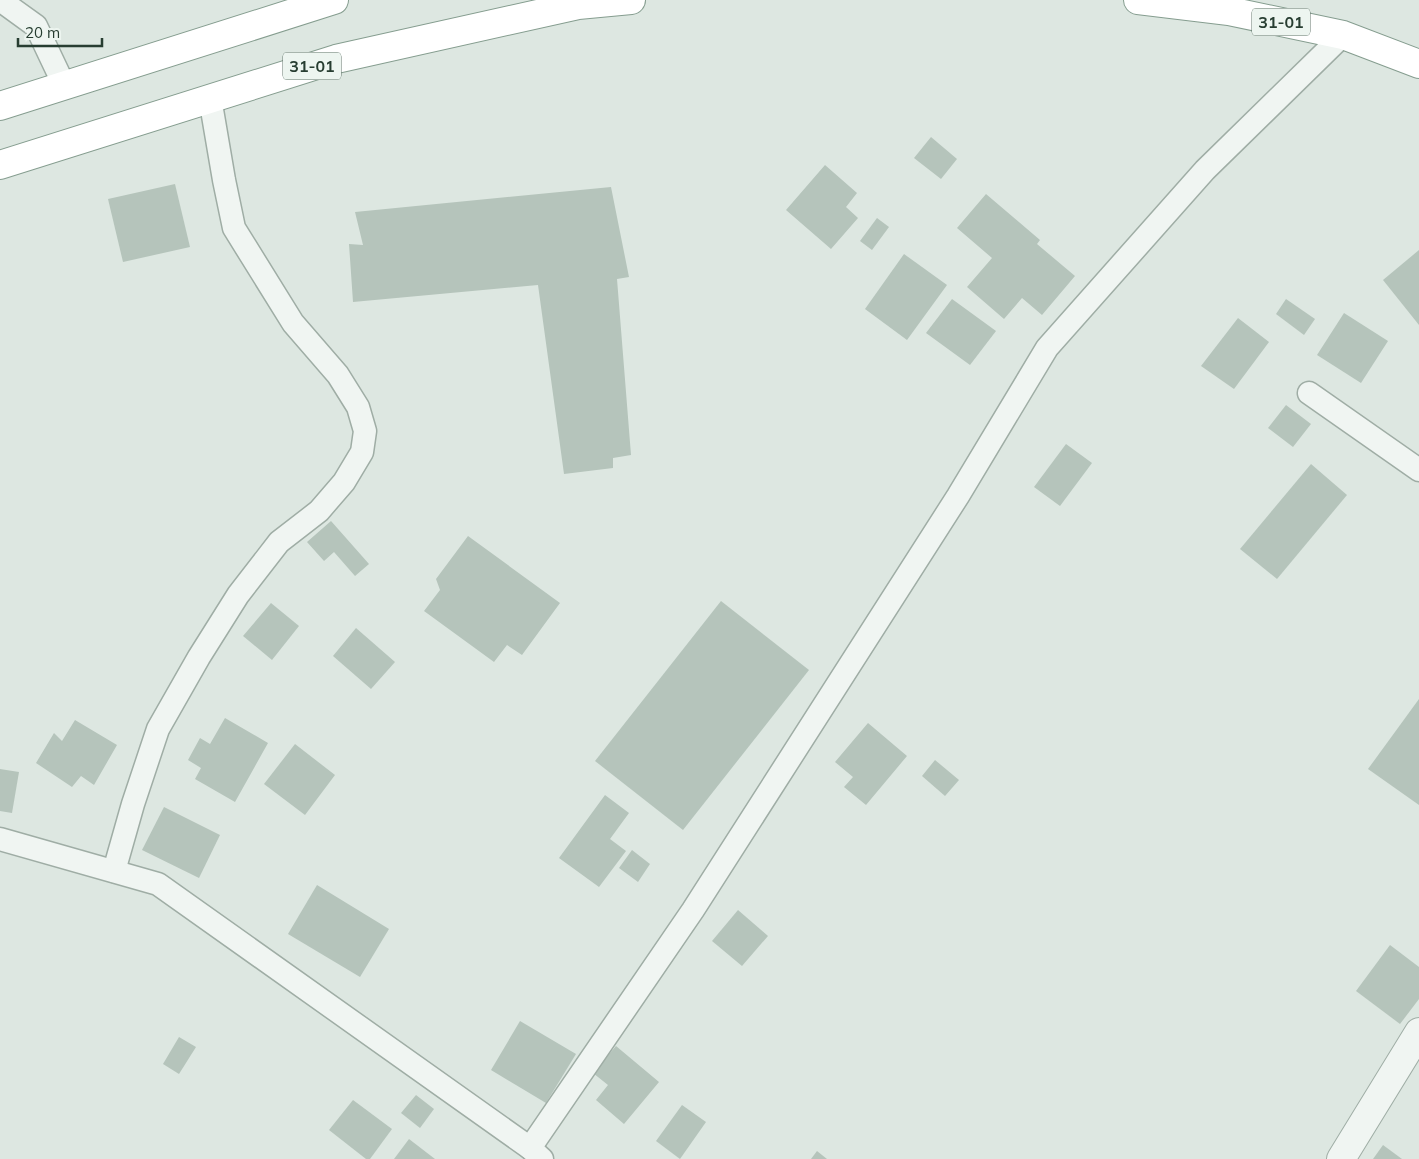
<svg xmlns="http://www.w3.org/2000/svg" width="1419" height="1159" font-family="Mulish,sans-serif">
<rect width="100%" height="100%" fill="#dde7e1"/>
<g fill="#b5c4bb">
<path d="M 931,137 L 957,159 L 941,179 L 914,158 Z"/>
<path d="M 825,165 L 857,193 L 846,207 L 858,218 L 831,249 L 786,210 Z"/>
<path d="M 175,184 L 190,247 L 123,262 L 108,199 Z"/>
<path d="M 611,187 L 629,277 L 617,279 L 631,455 L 613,458 L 613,468 L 564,474 L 538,285 L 353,302 L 349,244 L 363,245 L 355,212 Z"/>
<path d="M 986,194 L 1040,240 L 1037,244 L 1075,276 L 1042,315 L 1022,298 L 1004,319 L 967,287 L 992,258 L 957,228 Z"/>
<path d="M 877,218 L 889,227 L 872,250 L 860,241 Z"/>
<path d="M 1419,250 L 1419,325 L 1383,280 Z"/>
<path d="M 904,254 L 947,285 L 907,340 L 865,309 Z"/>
<path d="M 952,299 L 996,331 L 970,365 L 926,333 Z"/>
<path d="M 1286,299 L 1315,319 L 1304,335 L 1276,314 Z"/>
<path d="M 1344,313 L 1388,341 L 1361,383 L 1317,355 Z"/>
<path d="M 1238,318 L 1269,342 L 1234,389 L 1201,366 Z"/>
<path d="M 1286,405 L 1311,424 L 1293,447 L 1268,428 Z"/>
<path d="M 1066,444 L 1092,463 L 1060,506 L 1034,487 Z"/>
<path d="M 1311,464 L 1347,495 L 1277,579 L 1240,549 Z"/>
<path d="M 331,521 L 369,564 L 355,576 L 334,552 L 324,561 L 307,542 Z"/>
<path d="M 468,536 L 560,603 L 522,655 L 507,645 L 494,662 L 424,611 L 440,590 L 436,579 Z"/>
<path d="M 721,601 L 809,670 L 683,830 L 595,761 Z"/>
<path d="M 271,603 L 299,626 L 272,660 L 243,636 Z"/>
<path d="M 356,628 L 395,662 L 371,689 L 333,656 Z"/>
<path d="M 1419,699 L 1419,805 L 1368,769 Z"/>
<path d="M 225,718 L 268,743 L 235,802 L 195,779 L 201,768 L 188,760 L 200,738 L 210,744 Z"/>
<path d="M 75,720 L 117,745 L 94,785 L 81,776 L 72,787 L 36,763 L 54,733 L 62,741 Z"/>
<path d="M 868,723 L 907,756 L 866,805 L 844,787 L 853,777 L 835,762 Z"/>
<path d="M 295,744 L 335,775 L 305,815 L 264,784 Z"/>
<path d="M 935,760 L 959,780 L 945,796 L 922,776 Z"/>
<path d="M 0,769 L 19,772 L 12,813 L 0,811 Z"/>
<path d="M 605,795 L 629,813 L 610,839 L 626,851 L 599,887 L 559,858 Z"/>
<path d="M 164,807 L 220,835 L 199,878 L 142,850 Z"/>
<path d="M 632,850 L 650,864 L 638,882 L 619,868 Z"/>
<path d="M 317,885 L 389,929 L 360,977 L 288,934 Z"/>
<path d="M 738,910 L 768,936 L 742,966 L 712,941 Z"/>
<path d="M 1390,945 L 1419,967 L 1419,999 L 1400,1024 L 1356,991 Z"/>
<path d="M 520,1021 L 576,1054 L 546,1103 L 491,1070 Z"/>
<path d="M 179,1037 L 196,1047 L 179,1074 L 163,1064 Z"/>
<path d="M 616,1046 L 659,1082 L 624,1124 L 596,1100 L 608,1085 L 593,1073 Z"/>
<path d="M 416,1095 L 434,1109 L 420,1128 L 401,1113 Z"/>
<path d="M 353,1100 L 392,1129 L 370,1159 L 366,1159 L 329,1130 Z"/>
<path d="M 682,1105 L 706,1122 L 680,1159 L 656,1141 Z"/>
<path d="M 409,1139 L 435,1159 L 394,1159 Z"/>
<path d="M 1383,1145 L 1402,1159 L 1373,1159 Z"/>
<path d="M 817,1151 L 827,1159 L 811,1159 Z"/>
</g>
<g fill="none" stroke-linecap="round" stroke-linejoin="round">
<defs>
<g id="minor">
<path d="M 0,0 L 36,26 L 64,85"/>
<path d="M 1309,393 L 1419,470"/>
<path d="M 0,839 L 158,884 L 530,1148 L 542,1159"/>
<path d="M 114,871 L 133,804 L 158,729 L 199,657 L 238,595 L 279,542 L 319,511 L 344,482 L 362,452 L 365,431 L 358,407 L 338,375 L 293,323 L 234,228 L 224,180 L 210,98"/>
<path d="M 530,1148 L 693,910 L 958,496 L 1047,348 L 1205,170 L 1343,35"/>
</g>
<path id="tertiary" d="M 1341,1159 L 1419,1032"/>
<g id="trunk">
<path d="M 1138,0 L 1229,11 L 1343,35 L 1419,64"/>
<path d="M 0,106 L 334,0"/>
<path d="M 0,165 L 336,59 L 578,5 L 631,0"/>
</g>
</defs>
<use href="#minor" stroke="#9fada5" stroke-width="25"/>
<use href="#tertiary" stroke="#9fada5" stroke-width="30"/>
<use href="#trunk" stroke="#859d8f" stroke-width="30"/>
<use href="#minor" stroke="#f0f5f2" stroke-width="22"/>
<use href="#tertiary" stroke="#f0f5f2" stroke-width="28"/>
<use href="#trunk" stroke="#fff" stroke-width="28"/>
</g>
<g text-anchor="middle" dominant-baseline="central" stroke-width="4" stroke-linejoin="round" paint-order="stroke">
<g fill="#edf5f0" stroke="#62746a" stroke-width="1">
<rect x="1252" y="8.5" width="58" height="27" rx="4"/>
<rect x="283" y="52.5" width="58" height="27" rx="4"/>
</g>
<g font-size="16" font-weight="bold" fill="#273d31">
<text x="1281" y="22">31-01</text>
<text x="312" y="66">31-01</text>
</g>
</g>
<path d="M18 38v8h84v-8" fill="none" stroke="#273d31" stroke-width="2.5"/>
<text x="25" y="38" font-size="15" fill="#273d31" stroke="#edf5f0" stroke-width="4" paint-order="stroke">20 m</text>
</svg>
